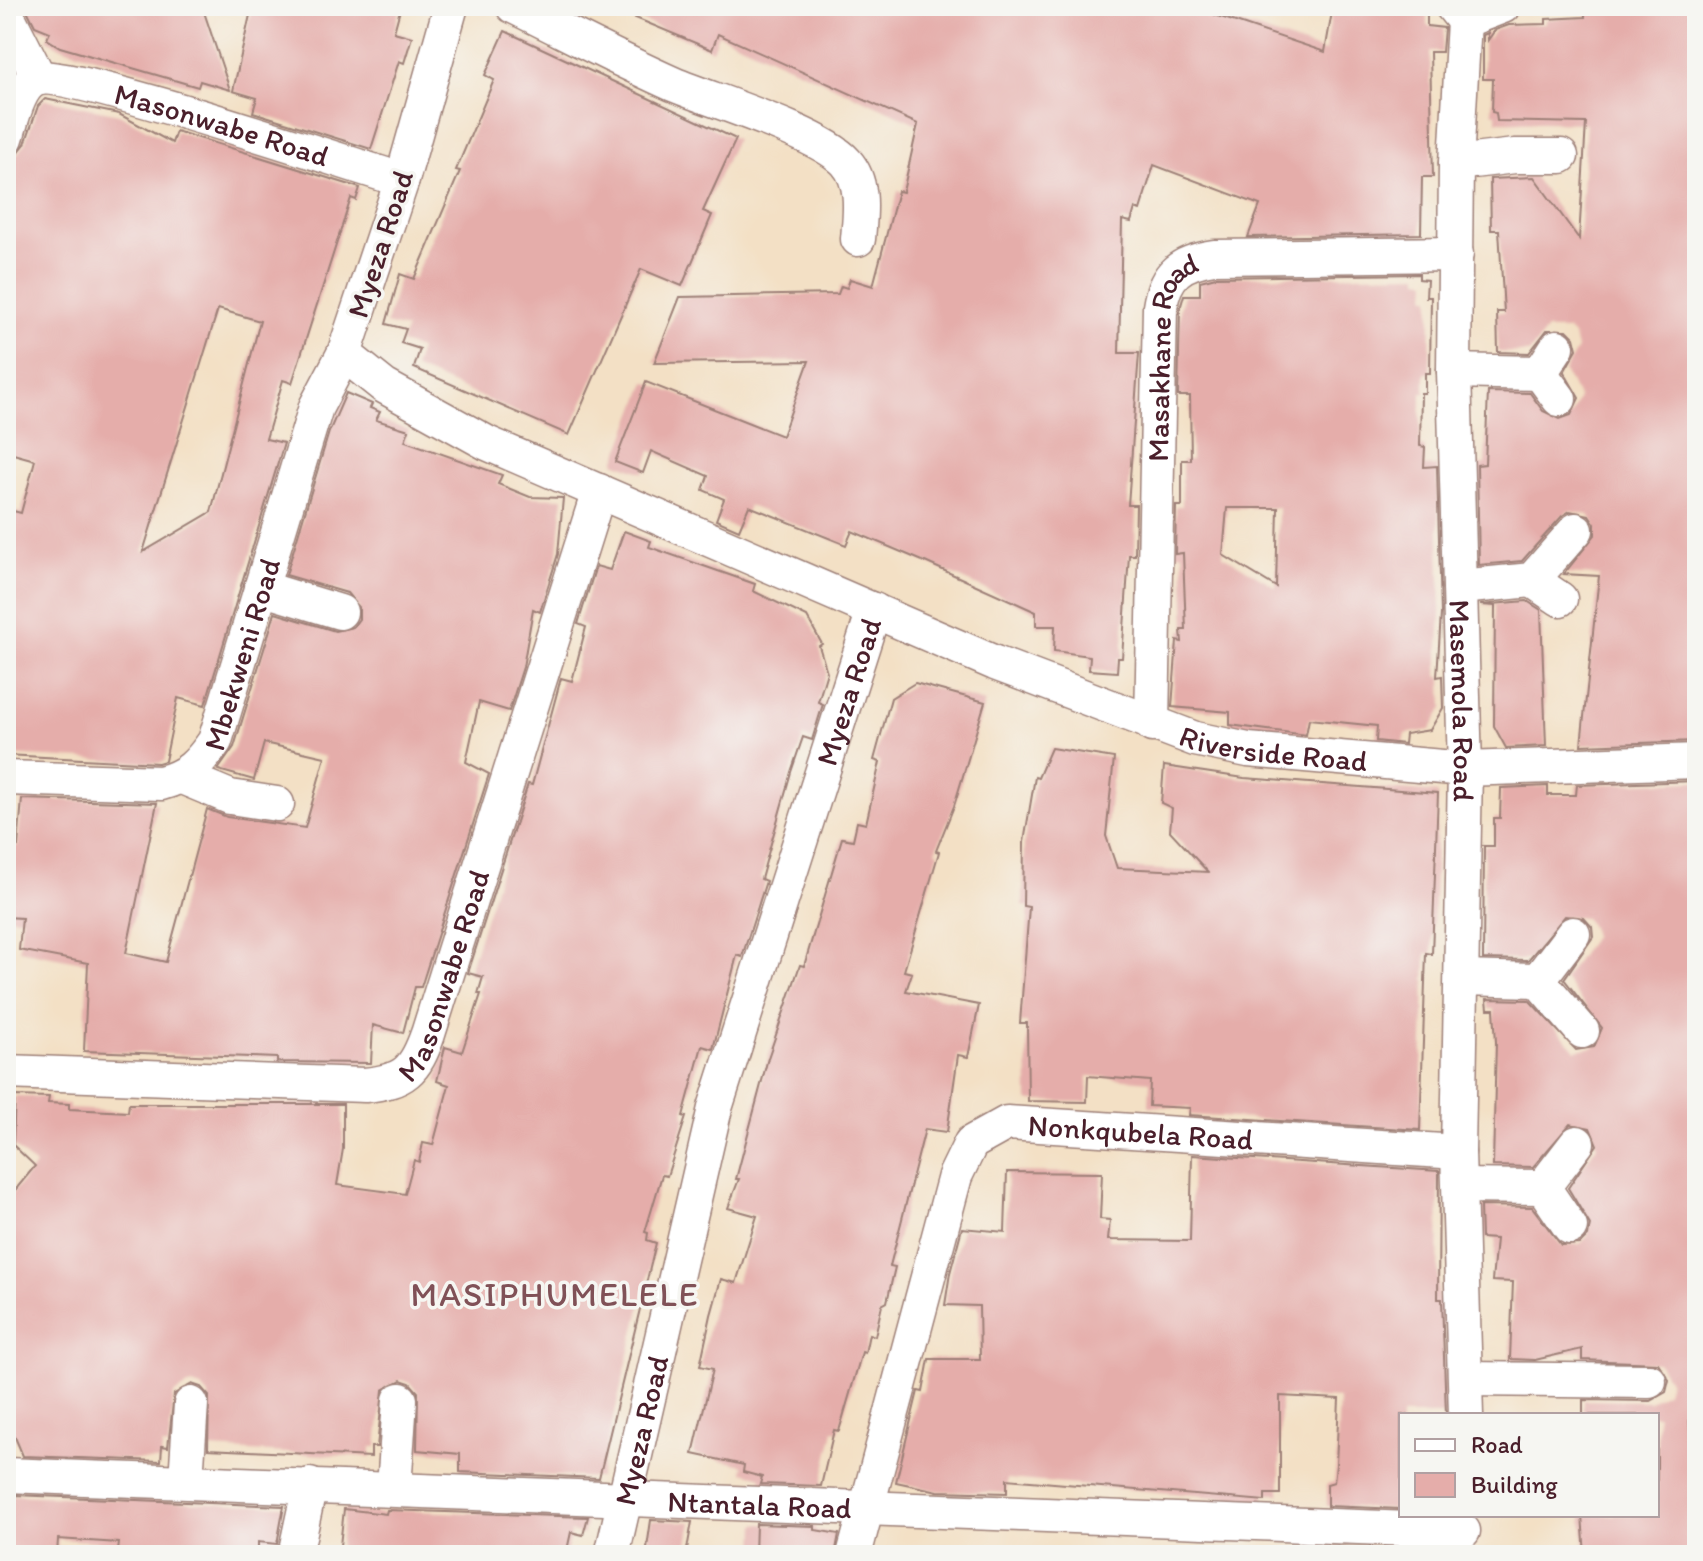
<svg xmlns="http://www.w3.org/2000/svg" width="1703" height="1561" font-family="Itim,sans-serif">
<rect width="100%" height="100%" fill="#f6f6f2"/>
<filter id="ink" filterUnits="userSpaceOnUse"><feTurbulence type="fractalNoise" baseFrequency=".0125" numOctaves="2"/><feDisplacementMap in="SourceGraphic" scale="16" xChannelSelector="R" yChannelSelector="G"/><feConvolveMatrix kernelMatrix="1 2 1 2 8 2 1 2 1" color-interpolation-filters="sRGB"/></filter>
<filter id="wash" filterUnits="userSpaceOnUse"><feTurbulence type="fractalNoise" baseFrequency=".006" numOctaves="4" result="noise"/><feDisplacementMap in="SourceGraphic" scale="32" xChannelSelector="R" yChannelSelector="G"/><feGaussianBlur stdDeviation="1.8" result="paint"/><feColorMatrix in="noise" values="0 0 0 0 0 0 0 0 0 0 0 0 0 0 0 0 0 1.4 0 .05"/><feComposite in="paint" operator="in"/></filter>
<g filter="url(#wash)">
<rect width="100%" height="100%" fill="#f3e0c5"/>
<g id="blocks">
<g fill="#e5adaa" fill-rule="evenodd">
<path d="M 25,6 L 202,6 L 230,90 L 200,81 L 198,87 L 60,47 L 47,39 L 50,32 L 35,26 Z"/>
<path d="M 252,6 L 401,6 L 394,32 L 412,37 L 404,63 L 399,61 L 371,149 L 253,112 L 257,98 L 233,91 Z"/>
<path d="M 607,6 L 1217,6 L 1215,15 L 1325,52 L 1333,6 L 1427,6 L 1427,26 L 1444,28 L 1442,52 L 1430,52 L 1433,177 L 1422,177 L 1421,234 L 1248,237 L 1260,205 L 1154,165 L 1140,210 L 1135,208 L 1131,222 L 1122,220 L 1119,353 L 1139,353 L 1128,505 L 1136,505 L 1135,555 L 1129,555 L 1122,658 L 1118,658 L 1117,672 L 1089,670 L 1090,656 L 1054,651 L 1055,626 L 1036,626 L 1036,612 L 925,562 L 852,531 L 846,545 L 749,506 L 739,530 L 716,520 L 724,499 L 703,490 L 708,476 L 651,451 L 643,473 L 615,462 L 646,382 L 782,436 L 809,361 L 654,363 L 680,297 L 838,294 L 841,286 L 847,288 L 850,279 L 873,286 L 898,191 L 903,192 L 918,124 L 718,34 L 712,50 Z"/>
<path d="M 1585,6 L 1697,6 L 1697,741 L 1581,745 L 1599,576 L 1564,574 L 1595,535 L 1595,524 L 1589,515 L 1570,511 L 1562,516 L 1522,561 L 1479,565 L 1477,465 L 1485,464 L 1488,392 L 1530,393 L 1543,411 L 1560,419 L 1571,415 L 1579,398 L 1564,372 L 1577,349 L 1574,337 L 1567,330 L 1547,330 L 1529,353 L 1498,352 L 1497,312 L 1504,312 L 1499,230 L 1491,230 L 1490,179 L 1534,177 L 1579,239 L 1586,123 L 1497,121 L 1496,113 L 1492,112 L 1493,79 L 1483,79 L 1483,35 L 1488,33 L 1488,40 L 1495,30 L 1509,25 L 1546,24 L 1546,19 L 1585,17 Z"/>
<path d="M 505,31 L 736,139 L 703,211 L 712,215 L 682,286 L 641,269 L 569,435 L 414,368 L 420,349 L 401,343 L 406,329 L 386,324 L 400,274 L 414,279 L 460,171 L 456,170 L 494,80 L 485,75 Z"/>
<path d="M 45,99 L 119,114 L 172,143 L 176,131 L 360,188 L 356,200 L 351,198 L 292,383 L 283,380 L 266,439 L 284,443 L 205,705 L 178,698 L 165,761 L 158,763 L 6,755 L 6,680 L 15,650 L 6,648 L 6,509 L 21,513 L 35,460 L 6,452 L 6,193 L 16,155 L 25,144 L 38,106 ZM 218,309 L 260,321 L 211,512 L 143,552 Z"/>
<path d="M 1419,274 L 1419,279 L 1427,280 L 1426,297 L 1431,297 L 1430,373 L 1425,373 L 1425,393 L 1421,393 L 1420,446 L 1425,447 L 1424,467 L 1437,466 L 1441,614 L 1437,677 L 1442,676 L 1443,708 L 1430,730 L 1405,734 L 1404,744 L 1376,741 L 1377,726 L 1309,719 L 1306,735 L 1230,725 L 1230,712 L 1172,707 L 1177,641 L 1182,642 L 1181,630 L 1186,630 L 1183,553 L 1175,554 L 1176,506 L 1182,506 L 1182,460 L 1191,460 L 1190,396 L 1178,396 L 1180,309 L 1184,295 L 1200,295 L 1200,281 L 1216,277 ZM 1227,508 L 1278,508 L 1276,587 L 1223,555 Z"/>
<path d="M 346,393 L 372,404 L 370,408 L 380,412 L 376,420 L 409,430 L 405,441 L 502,475 L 498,484 L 530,497 L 563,498 L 558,554 L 540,612 L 533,609 L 523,667 L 509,711 L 479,702 L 466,762 L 489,774 L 421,987 L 415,987 L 403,1033 L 373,1025 L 371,1063 L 277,1062 L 277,1058 L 84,1051 L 88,963 L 19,950 L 22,918 L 6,917 L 6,843 L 18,846 L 22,799 L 157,803 L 126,953 L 166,962 L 207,809 L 227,817 L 305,828 L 325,757 L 264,743 L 254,780 L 218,770 L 234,747 L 275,613 L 335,631 L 353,627 L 359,619 L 359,607 L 347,593 L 286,575 L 329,432 Z"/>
<path d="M 624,531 L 651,541 L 649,547 L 755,584 L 753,591 L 807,617 L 822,644 L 819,646 L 827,672 L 818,702 L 823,704 L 812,740 L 803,737 L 791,772 L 761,879 L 766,881 L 742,957 L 737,955 L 713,1049 L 702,1046 L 683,1116 L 686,1117 L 667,1176 L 662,1175 L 645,1232 L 648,1233 L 647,1240 L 656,1243 L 599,1478 L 460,1472 L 460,1454 L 417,1450 L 418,1392 L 410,1383 L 401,1380 L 383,1390 L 377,1447 L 371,1447 L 371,1457 L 208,1449 L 209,1396 L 201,1387 L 192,1384 L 174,1394 L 168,1447 L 162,1446 L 161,1461 L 23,1456 L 15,1437 L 6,1437 L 6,1201 L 35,1166 L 13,1145 L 15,1096 L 49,1097 L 48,1103 L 69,1104 L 69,1109 L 128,1112 L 129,1104 L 343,1104 L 343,1149 L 337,1185 L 405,1194 L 414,1160 L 419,1162 L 423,1143 L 433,1145 L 449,1085 L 437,1081 L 445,1047 L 462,1052 L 481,994 L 478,994 L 483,977 L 468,973 L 528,784 L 532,785 L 561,678 L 572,681 L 586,627 L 578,624 L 596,566 L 610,570 Z"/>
<path d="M 1527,601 L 1541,610 L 1546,746 L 1506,748 L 1494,726 L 1495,606 L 1480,605 Z"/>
<path d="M 915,683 L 985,702 L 954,806 L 936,851 L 939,852 L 904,971 L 912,973 L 906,991 L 979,1005 L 968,1057 L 958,1055 L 947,1132 L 925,1129 L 890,1266 L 895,1267 L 887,1302 L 882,1305 L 875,1336 L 869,1334 L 865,1353 L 862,1352 L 839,1431 L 834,1430 L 821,1486 L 760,1484 L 762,1477 L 743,1472 L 744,1465 L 693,1454 L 713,1369 L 700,1366 L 711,1315 L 721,1279 L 736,1283 L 757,1216 L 728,1208 L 739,1179 L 736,1179 L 768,1058 L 800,965 L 804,966 L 842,838 L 853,840 L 857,822 L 866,824 L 880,762 L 874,760 L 891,698 Z"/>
<path d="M 1051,748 L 1114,758 L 1106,836 L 1117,868 L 1208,872 L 1170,831 L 1172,808 L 1161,803 L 1164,766 L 1244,778 L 1438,793 L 1432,954 L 1426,953 L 1420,1130 L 1189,1115 L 1190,1108 L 1149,1106 L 1150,1081 L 1088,1076 L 1087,1102 L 1028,1101 L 1027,1023 L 1020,1023 L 1029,907 L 1023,906 L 1024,842 L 1035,777 L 1038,778 Z"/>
<path d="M 1697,781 L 1697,1414 L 1689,1415 L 1697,1555 L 1585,1555 L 1582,1515 L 1657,1515 L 1657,1415 L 1583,1415 L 1583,1400 L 1650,1401 L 1666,1392 L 1669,1380 L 1658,1363 L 1582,1360 L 1582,1349 L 1535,1360 L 1510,1359 L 1513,1282 L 1492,1281 L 1496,1239 L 1481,1238 L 1480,1206 L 1532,1207 L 1561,1245 L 1580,1244 L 1588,1236 L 1590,1225 L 1568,1188 L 1597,1145 L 1590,1128 L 1570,1124 L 1533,1167 L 1493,1166 L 1496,1042 L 1494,1009 L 1488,1009 L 1487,999 L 1529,1000 L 1576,1050 L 1594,1047 L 1602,1028 L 1564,979 L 1593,937 L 1592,927 L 1584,918 L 1565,916 L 1528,960 L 1483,959 L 1484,846 L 1494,846 L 1494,818 L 1500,818 L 1501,788 L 1548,786 L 1548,795 L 1576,795 L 1577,785 Z"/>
<path d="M 1192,1155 L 1439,1171 L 1438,1299 L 1442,1299 L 1446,1415 L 1401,1415 L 1401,1509 L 1327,1506 L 1327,1484 L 1334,1482 L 1336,1465 L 1339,1399 L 1280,1396 L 1280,1494 L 1265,1494 L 1265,1501 L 1007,1479 L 1007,1493 L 938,1491 L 896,1482 L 918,1391 L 923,1392 L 929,1359 L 980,1359 L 979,1306 L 945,1305 L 950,1273 L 962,1228 L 1005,1232 L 1007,1172 L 1102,1173 L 1100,1219 L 1110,1220 L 1108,1240 L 1190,1241 Z"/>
<path d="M 14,1495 L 284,1506 L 277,1544 L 258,1542 L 258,1553 L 215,1550 L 214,1555 L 125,1555 L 125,1551 L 118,1551 L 119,1543 L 58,1539 L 57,1555 L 6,1555 L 6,1497 Z"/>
<path d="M 344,1509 L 386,1514 L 387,1510 L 588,1517 L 583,1535 L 571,1532 L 566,1555 L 339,1555 Z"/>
<path d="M 651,1520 L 692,1522 L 686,1555 L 646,1555 Z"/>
<path d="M 756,1524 L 815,1526 L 815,1530 L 839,1534 L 835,1555 L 755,1555 Z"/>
<path d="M 1326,1546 L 1401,1549 L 1401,1555 L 1326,1555 Z"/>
</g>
</g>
</g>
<g filter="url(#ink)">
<use href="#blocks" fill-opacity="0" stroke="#9e8078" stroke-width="2"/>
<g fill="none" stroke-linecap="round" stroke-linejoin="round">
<defs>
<g id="minor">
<path id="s1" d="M 451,6 L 402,180 L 344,354 L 384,386 L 487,443 L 995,663 L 1195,739 L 1248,750 L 1465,769 L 1697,761"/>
<path d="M 513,6 C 566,32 619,60 673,84 C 713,101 820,133 846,162 C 865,183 860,214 858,239"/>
<path d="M 1452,6 L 1464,21 L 1503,6"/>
<path d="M 6,13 L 39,78"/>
<path id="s2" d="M 1464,21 L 1456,163 L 1454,371 L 1465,769 L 1458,1152 L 1466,1415"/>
<path id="s3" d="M 6,138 C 12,121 17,87 36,79 C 65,68 351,165 402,180"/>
<path d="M 1456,163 L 1515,156 L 1561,156"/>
<path d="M 1454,371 L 1540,373 L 1557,347"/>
<path d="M 1540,373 L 1559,399"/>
<path d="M 1532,580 L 1560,599"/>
<path d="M 1460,587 L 1532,580 L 1576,530"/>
<path d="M 261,588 L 340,612"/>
<path id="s4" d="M 1152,725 L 1160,307 C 1165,273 1181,262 1214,257 L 1456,254"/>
<path d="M 182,777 L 230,797 L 277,804"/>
<path id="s5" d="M 6,778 L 161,783 C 188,776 199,764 215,741 L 316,407 L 344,354"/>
<path d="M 1462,978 L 1538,980 L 1573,934"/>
<path d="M 1538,980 L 1582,1031"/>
<path id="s6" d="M 6,1072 L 365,1085 C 405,1081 415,1071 428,1034 L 599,491"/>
<path d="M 1460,1186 L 1543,1187 L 1577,1143"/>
<path d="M 1543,1187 L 1570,1227"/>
<path d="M 1466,1379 L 1649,1381"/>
<path id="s7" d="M 6,1475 L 1463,1531"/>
<path d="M 186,1480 L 191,1404"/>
<path d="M 394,1488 L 400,1400"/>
<path d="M 295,1555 L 310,1485"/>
<path id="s8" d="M 612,1555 L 715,1108 L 874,610"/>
<path id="s9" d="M 854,1555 L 955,1176 L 971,1143 L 1007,1123 L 1458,1152"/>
</g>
</defs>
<use href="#minor" stroke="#9e8078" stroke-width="37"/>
<use href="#minor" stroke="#fff" stroke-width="34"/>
</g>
</g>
<g text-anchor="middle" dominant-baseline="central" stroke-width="7" stroke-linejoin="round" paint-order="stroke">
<g font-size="30" fill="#4a1f2b" stroke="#f6f6f2">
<text stroke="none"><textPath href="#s3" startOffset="260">Masonwabe Road</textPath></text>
<text transform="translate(380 244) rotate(-72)">Myeza Road</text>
<text stroke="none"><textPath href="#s4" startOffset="372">Masakhane Road</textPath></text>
<text stroke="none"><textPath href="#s5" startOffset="316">Mbekweni Road</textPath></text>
<text stroke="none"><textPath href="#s8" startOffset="896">Myeza Road</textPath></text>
<text stroke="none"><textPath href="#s2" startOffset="680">Masemola Road</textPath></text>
<text stroke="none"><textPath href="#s1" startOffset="1380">Riverside Road</textPath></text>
<text stroke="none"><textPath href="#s6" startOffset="508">Masonwabe Road</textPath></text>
<text stroke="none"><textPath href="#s9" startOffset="604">Nonkqubela Road</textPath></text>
<text stroke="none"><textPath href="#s8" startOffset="128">Myeza Road</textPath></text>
<text stroke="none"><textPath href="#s7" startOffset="754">Ntantala Road</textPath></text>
</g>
<g font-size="34" letter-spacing="2" fill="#805157" stroke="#f6f6f2">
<text x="555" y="1294">MASIPHUMELELE</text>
</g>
</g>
<rect width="1703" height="1561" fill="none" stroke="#f6f6f2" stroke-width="32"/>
<rect x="1399" y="1413" width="260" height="104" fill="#f6f6f2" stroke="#b1a0a2" stroke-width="2"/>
<rect x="1415" y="1439" width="40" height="12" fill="#ffffff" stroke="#b1a0a2" stroke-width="2"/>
<text x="1471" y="1453" font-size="24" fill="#4a1f2b">Road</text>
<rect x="1415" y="1473" width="40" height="24" fill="#e5adaa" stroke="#b1a0a2" stroke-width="2"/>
<text x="1471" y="1493" font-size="24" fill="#4a1f2b">Building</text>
</svg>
